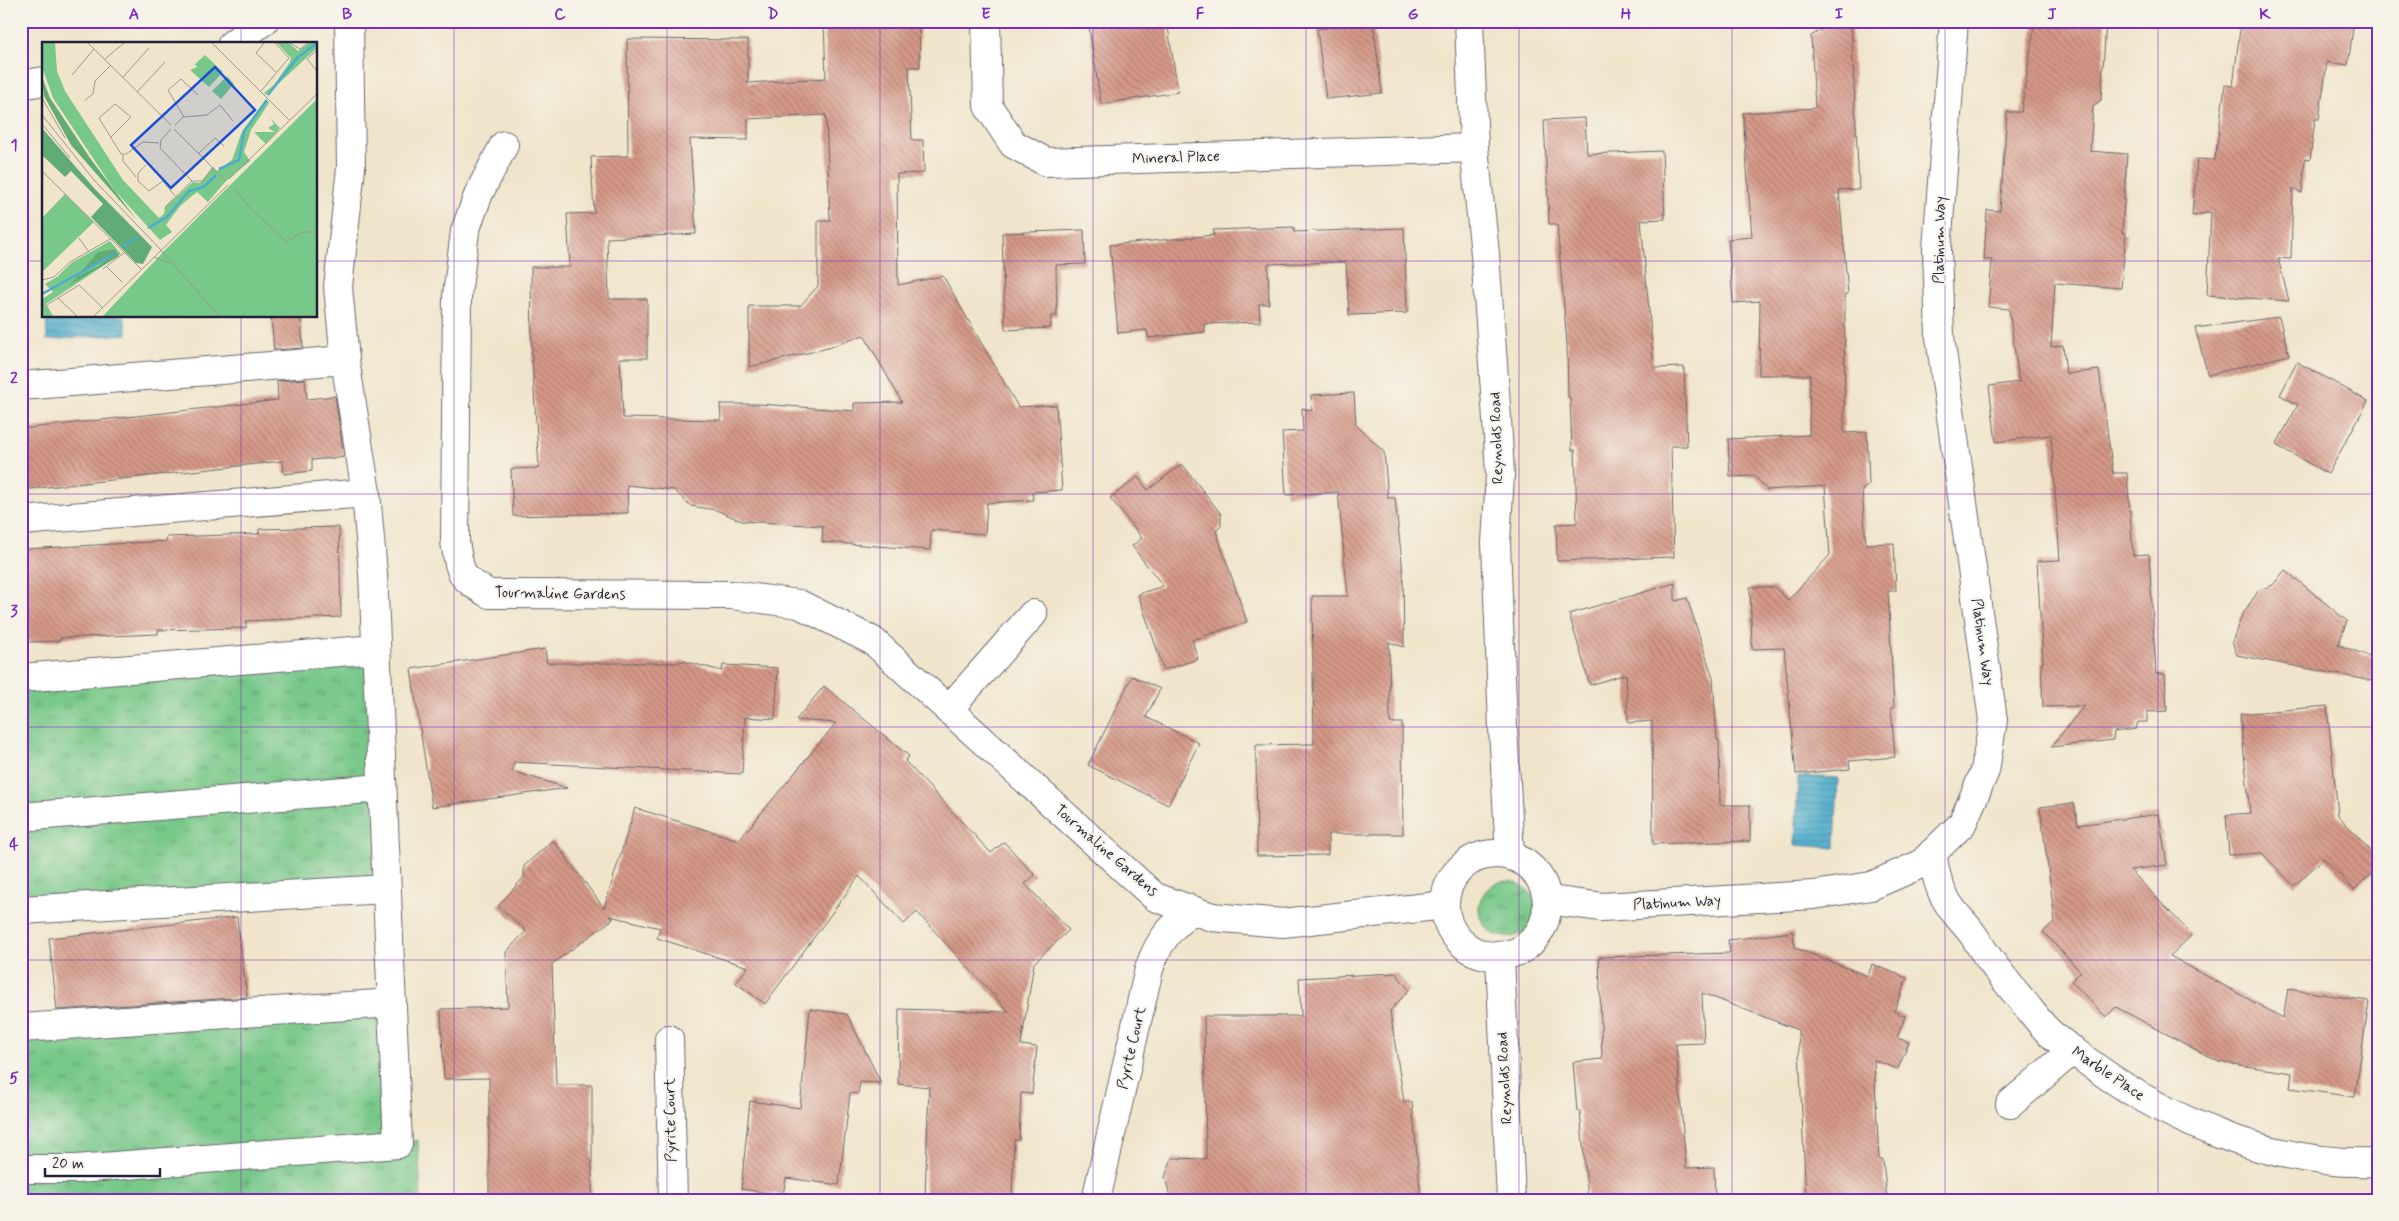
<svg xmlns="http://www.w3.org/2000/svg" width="2399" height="1221" font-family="Mynerve,sans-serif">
<defs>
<pattern id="grass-tufts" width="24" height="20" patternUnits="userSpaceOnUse" patternTransform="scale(1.25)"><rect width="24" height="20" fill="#77c889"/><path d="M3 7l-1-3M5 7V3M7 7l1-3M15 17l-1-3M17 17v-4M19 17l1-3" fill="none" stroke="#61a271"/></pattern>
<pattern id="water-rules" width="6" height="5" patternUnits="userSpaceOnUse" patternTransform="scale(1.25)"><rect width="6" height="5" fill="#4daccc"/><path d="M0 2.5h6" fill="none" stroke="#408ca7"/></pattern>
<pattern id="building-back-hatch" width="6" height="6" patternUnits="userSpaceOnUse" patternTransform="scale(1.25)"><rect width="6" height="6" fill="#d59888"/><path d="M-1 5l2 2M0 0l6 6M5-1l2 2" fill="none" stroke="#ac7c70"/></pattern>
</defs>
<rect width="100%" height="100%" fill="#f7f3e8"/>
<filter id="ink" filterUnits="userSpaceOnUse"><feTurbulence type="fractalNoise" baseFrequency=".02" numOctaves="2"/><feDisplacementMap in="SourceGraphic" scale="10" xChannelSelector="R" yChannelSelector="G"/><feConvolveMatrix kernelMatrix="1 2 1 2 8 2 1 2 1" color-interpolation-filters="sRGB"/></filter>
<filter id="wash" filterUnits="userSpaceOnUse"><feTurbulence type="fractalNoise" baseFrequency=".0096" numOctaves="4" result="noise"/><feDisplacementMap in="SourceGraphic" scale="20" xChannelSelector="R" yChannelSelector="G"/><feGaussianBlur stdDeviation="1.12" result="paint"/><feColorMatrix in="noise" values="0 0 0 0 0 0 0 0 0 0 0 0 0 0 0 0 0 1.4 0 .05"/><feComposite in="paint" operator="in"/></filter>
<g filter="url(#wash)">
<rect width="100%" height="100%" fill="#f0e5cb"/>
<g fill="url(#grass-tufts)" stroke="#4c7562">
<path d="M 376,649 L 386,889 L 21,910 L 21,678 Z"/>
<circle cx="1507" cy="909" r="28"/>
<path d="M 392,1003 L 398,1144 L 418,1140 L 421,1200 L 21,1200 L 21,1028 Z"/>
</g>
<g fill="url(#water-rules)" stroke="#386784">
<path d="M 46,316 L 124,316 L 127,334 L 47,340 Z"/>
<path d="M 1798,776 L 1838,778 L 1835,848 L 1795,845 Z"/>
</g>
<g id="blocks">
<g fill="url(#building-back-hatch)" fill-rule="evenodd">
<path d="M 824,21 L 919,21 L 920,67 L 909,67 L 912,140 L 923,140 L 924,173 L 897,174 L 898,285 L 943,276 L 1018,407 L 1056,405 L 1062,490 L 1032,492 L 1033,500 L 987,503 L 985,534 L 931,530 L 930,550 L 822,542 L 823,526 L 742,521 L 716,510 L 691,506 L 674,490 L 627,485 L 628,513 L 513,516 L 511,469 L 539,468 L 532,359 L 531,267 L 570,267 L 567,214 L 594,213 L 591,157 L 628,156 L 627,39 L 748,40 L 748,83 L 826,78 ZM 826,115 L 830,221 L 818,221 L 818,286 L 800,306 L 749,306 L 749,367 L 828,348 L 864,335 L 902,402 L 854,403 L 854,411 L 760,404 L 720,404 L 721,420 L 623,418 L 620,358 L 647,358 L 647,299 L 609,299 L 607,238 L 696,234 L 690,139 L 748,140 L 748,119 Z"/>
<path d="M 1088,21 L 1167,21 L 1178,92 L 1101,104 Z"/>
<path d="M 1836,21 L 1851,21 L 1859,189 L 1839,190 L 1848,294 L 1845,294 L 1844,433 L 1867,432 L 1869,485 L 1862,490 L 1866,544 L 1894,543 L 1896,591 L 1888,591 L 1894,708 L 1891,708 L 1895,757 L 1849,761 L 1850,769 L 1796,774 L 1784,648 L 1752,649 L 1750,587 L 1774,587 L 1788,600 L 1830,555 L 1825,486 L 1767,490 L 1755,476 L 1730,477 L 1728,439 L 1809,435 L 1810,375 L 1759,375 L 1760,301 L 1733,303 L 1728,239 L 1752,237 L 1743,113 L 1815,108 L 1811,36 Z"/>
<path d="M 2035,21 L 2106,21 L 2101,100 L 2093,106 L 2090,151 L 2127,154 L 2122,233 L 2126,233 L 2121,288 L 2055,283 L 2051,347 L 2063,345 L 2066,374 L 2099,370 L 2113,473 L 2127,473 L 2133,555 L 2149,554 L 2156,674 L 2165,674 L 2167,711 L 2147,712 L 2147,722 L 2138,722 L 2136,729 L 2114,732 L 2113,740 L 2051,747 L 2084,706 L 2043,707 L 2041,663 L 2043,663 L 2037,561 L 2060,560 L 2051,435 L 1996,442 L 1989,386 L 2019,382 L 2009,309 L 1988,307 L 1992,260 L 1984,260 L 1987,210 L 2000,211 L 2007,112 L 2021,112 Z"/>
<path d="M 2241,21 L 2354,21 L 2348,65 L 2327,62 L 2319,119 L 2315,119 L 2310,160 L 2305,159 L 2302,193 L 2293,189 L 2291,259 L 2278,258 L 2289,301 L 2207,295 L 2211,212 L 2192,216 L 2197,159 L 2215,160 L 2225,85 L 2233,86 Z"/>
<path d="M 1373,22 L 1382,93 L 1326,99 L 1317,29 Z"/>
<path d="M 1585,118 L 1587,154 L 1662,151 L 1665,219 L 1641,220 L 1654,368 L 1684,367 L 1687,446 L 1671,446 L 1674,557 L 1557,561 L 1556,524 L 1577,523 L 1575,450 L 1572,450 L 1570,397 L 1568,397 L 1567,344 L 1557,224 L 1549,224 L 1544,120 Z"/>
<path d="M 1294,227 L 1294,232 L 1404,228 L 1407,313 L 1349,315 L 1346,262 L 1268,264 L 1269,304 L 1259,304 L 1260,322 L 1204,324 L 1205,332 L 1148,338 L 1147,330 L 1118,333 L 1110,245 L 1214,235 L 1213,230 Z"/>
<path d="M 1084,230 L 1085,264 L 1056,265 L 1057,316 L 1051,316 L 1051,328 L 1005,330 L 1002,233 Z"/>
<path d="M 271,316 L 301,316 L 303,348 L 274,350 Z"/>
<path d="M 2279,317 L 2289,355 L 2208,375 L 2195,328 Z"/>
<path d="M 2297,362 L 2368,401 L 2328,474 L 2276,445 L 2298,405 L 2280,395 Z"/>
<path d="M 305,379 L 307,399 L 335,396 L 344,457 L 312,460 L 312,471 L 284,474 L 283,461 L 21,490 L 21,429 L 278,400 L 277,381 Z"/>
<path d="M 1354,393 L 1356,425 L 1384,452 L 1388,498 L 1395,498 L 1403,572 L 1404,647 L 1389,642 L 1390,723 L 1402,723 L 1403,834 L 1328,834 L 1328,855 L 1257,856 L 1256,745 L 1314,744 L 1312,596 L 1348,596 L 1338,492 L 1286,495 L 1282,432 L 1303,431 L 1302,408 L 1312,411 L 1311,395 Z"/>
<path d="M 1182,464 L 1221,514 L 1221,526 L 1216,531 L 1247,622 L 1192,640 L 1198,659 L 1164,670 L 1138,594 L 1163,586 L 1132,546 L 1142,538 L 1110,498 L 1138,477 L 1148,490 Z"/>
<path d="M 339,527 L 341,617 L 246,621 L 246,628 L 158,630 L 158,634 L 60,638 L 60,641 L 28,642 L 25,549 L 167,541 L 166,537 L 259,534 L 259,529 Z"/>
<path d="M 2285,570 L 2347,621 L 2338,645 L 2378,659 L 2378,682 L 2237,655 L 2232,642 L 2242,615 L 2259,590 L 2273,585 Z"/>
<path d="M 1675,583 L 1675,601 L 1687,598 L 1713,678 L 1717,740 L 1719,740 L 1720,805 L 1750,805 L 1750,841 L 1653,844 L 1652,721 L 1628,723 L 1626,674 L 1590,685 L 1569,614 Z"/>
<path d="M 545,649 L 547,663 L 676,663 L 683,661 L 722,671 L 723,665 L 778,668 L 775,719 L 745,717 L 742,774 L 514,762 L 512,771 L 567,788 L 432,807 L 411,669 Z"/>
<path d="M 1132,676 L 1160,689 L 1146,717 L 1199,743 L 1168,805 L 1088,765 Z"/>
<path d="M 824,686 L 909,756 L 905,761 L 991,853 L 1004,842 L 1035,875 L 1025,884 L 1069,930 L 1034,963 L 1021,1045 L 1037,1047 L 1032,1094 L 1021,1093 L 1019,1140 L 1014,1140 L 1012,1199 L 925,1196 L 929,1087 L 898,1084 L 899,1009 L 1009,1012 L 917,912 L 904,924 L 859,876 L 765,1004 L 736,983 L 748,967 L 657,938 L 660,928 L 610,916 L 613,919 L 552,964 L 556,1085 L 592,1085 L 592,1200 L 489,1200 L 489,1078 L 444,1079 L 441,1009 L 508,1007 L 506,952 L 526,931 L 498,906 L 524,877 L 524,866 L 553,840 L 604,908 L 635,808 L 739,840 L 836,723 L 796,720 Z"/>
<path d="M 2327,706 L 2338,815 L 2378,859 L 2378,868 L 2354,890 L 2324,858 L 2294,886 L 2262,853 L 2229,855 L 2226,815 L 2250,813 L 2240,714 Z"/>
<path d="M 2074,803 L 2078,825 L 2159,814 L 2167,865 L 2130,870 L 2192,935 L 2170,956 L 2283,1018 L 2288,989 L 2369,1001 L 2355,1097 L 2290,1088 L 2292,1073 L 2219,1062 L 2116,1007 L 2106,1017 L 2071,981 L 2081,972 L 2043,932 L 2055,921 L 2040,807 Z"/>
<path d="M 237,917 L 247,997 L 57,1010 L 49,938 Z"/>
<path d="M 1793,932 L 1795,948 L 1868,976 L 1872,964 L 1907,978 L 1894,1011 L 1905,1016 L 1897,1038 L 1909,1042 L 1898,1069 L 1874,1060 L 1879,1160 L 1883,1160 L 1887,1200 L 1806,1200 L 1798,1030 L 1702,993 L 1704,1043 L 1676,1044 L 1686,1168 L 1714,1167 L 1715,1200 L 1588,1200 L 1580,1111 L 1577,1111 L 1573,1062 L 1602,1059 L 1599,957 L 1730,953 L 1728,940 Z"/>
<path d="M 1396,973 L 1409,990 L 1390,1011 L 1404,1102 L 1412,1102 L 1421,1200 L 1171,1200 L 1165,1177 L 1172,1158 L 1206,1159 L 1204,1016 L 1301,1016 L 1299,978 Z"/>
<path d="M 810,1009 L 847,1014 L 881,1083 L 860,1082 L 858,1094 L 850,1093 L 839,1185 L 786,1178 L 783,1195 L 741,1189 L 750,1101 L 800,1108 Z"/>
</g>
</g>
</g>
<g filter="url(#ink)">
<use href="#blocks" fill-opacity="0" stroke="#6a666d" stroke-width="1"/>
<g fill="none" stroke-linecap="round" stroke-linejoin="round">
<defs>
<g id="minor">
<path d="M 986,21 L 988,106 L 1013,144 L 1046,162 L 1474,148"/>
<path d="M 1469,21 L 1474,148 L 1485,254 L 1497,419 L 1500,475 L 1496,543 L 1503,728 L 1510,856"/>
<path d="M 232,44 L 264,21"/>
<path d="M 21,85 L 44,81"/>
<path d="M 504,145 L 479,193 L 465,231 L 457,296 L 455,542 C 461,576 459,576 489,594 L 732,595 L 799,604 L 873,641 L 1155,897 L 1212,917 L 1283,923 L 1445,905"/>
<path d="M 21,386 L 345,360"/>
<path d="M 21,521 L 366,493 L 345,360 L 338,287 L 351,168 L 349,21"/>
<path d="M 21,678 L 376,649"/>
<path d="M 948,710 L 1033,614"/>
<path d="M 21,817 L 382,788"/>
<path d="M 1932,853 C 1935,870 1938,888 1948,903 C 1955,915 1966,924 1974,936 C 1989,961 2007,983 2026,1005 C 2034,1015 2041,1025 2051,1034 C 2058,1040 2067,1046 2075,1052 C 2158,1117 2270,1167 2378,1162"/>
<circle cx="1496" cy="905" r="51"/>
<path d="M 1548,900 L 1602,907 L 1814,895 L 1871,886 L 1921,864 L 1962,824 L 1985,771 L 1993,720 L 1940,337 L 1937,249 L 1954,21"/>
<path d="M 21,910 L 386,889"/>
<path d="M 1500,957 L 1511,1200"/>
<path d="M 21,1028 L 392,1003"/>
<path d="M 669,1039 L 673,1200"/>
<path d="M 2010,1104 L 2073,1050"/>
<path d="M 21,1169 L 76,1169 L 398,1144 L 373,573 L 366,493"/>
<path d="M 1096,1200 L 1149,969 C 1159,940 1169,929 1192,910"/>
</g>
</defs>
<use href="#minor" stroke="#6a666d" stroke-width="30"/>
<use href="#minor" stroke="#fff" stroke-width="28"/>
</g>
</g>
<path fill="none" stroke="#7b2cbf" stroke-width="1" stroke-opacity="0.55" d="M 241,21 L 241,44M 454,21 L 454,1200M 667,21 L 667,1200M 880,21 L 880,1200M 1093,21 L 1093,1200M 1306,21 L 1306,1200M 1519,21 L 1519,1200M 1732,21 L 1732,1200M 1945,21 L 1945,1200M 2158,21 L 2158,1200M 21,261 L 44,261M 316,261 L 2378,261M 241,316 L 241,1200M 21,494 L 2378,494M 21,727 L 2378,727M 21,960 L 2378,960"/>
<g text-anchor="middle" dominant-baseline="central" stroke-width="4" stroke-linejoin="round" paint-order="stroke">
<g font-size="15" fill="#22223b" stroke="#f7f3e8">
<text transform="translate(1176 158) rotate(-2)">Mineral Place</text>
<text transform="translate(1940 240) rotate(-89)">Platinum Way</text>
<text transform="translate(1497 438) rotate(-92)">Reynolds Road</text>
<text transform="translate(560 594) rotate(1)">Tourmaline Gardens</text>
<text transform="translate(1982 642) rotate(82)">Platinum Way</text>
<text transform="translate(1106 851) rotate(41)">Tourmaline Gardens</text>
<text transform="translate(1677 903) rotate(-3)">Platinum Way</text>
<text transform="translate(1132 1048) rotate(-77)">Pyrite Court</text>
<text transform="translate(2108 1074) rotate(34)">Marble Place</text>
<text transform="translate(1505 1078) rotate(-93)">Reynolds Road</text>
<text transform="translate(671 1120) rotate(-91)">Pyrite Court</text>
</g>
</g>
<g transform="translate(42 42)">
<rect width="275" height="275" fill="#f0e5cb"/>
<path d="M 163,13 L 181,30 L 167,45 L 148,28 L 155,25 L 153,22 ZM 185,34 L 192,42 L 179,57 L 170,49 ZM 228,76 L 238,86 L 224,102 L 212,90 L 233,90 L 226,86 L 232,82 ZM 23,152 L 52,180 L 0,230 L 0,176 ZM 68,199 L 79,212 L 4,262 L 11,274 L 0,274 L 0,257 L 11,250 L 3,242 L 15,235 L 29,221 Z" fill="#77c889"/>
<path d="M 0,35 L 8,56 L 48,116 L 94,177 L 29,103 L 2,54 ZM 0,86 L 52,146 L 110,205 L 101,222 L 94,221 L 49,175 L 61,162 L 29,129 L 23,135 L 0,113 ZM 73,207 L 77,214 L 28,243 L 56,210 Z" fill="#61ac75"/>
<path d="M 71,211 L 57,224 L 0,251 L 58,221 Z" fill="#77c889"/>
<path d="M 0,1 L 13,1 L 15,29 L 23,49 L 81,138 L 117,176 L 122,172 L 123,165 L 151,140 L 158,141 L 171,125 L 175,129 L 190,118 L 199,92 L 224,57 L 227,61 L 209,88 L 202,110 L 208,119 L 184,139 L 166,160 L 155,150 L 138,164 L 124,183 L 130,190 L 118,198 L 73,149 L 11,56 L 0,25 ZM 235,1 L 247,1 L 256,9 L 267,1 L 275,1 L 275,6 L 224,53 L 222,51 L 232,43 L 248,20 L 249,16 ZM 275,57 L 275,274 L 61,274 L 123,208 Z" fill="#77c889"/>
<path fill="none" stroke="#4daccc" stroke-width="2.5" d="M 226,53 L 255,16 L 275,1M 177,127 L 197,118 L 202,89 L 225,58M 106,186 L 125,175 L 147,149 L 162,145 L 174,133M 81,205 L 96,194M 0,252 L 72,212"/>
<path fill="none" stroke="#9e9791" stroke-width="1" d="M 46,1 L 129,83M 170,1 L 248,79M 222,1 L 214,11 L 234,30M 248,1 L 258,7 L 266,1M 275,8 L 265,17 L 275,29M 63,17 L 82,1M 30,33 L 52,7M 81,35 L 107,6M 219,49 L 247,16 L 233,1M 95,50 L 123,20M 0,56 L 23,96M 43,58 L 51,52 L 53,39 L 69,23M 0,73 L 52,138 L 118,207 L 177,274M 142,75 L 126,48 L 139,37 L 156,53M 57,76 L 79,112 L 84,112 L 101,100 L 117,101M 57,76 L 73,62 L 89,75 L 69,95M 0,82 L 28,116M 133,83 L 141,75 L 165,73 L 178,63 L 191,79M 129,87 L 119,98 L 118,106 L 150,139 L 161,139 L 171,125M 132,87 L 184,139M 157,111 L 173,96 L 182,104M 81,113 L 81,119 L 94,135M 104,123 L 96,131 L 96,139 L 107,149 L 121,139 L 133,154M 0,129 L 99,227M 187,137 L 275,52M 192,146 L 208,166 L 245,200 L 260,190 L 275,190M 123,165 L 150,139M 37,196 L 47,210M 112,215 L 127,221M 65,225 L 80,240M 61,227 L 82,211M 0,238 L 12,235 L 28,220 L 68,197M 16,256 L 35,274M 5,263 L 37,243 L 61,266M 52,274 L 186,143"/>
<path fill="#1d4ed8" fill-opacity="0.15" stroke="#1d4ed8" stroke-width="2.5" d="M 173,25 L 213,68 L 129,146 L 89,103 Z"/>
<rect width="275" height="275" fill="none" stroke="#22223b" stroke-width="2.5"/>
</g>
<rect width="2399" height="1221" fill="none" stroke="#f7f3e8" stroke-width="55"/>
<path d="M45 1168v8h115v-8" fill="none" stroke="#22223b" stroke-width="2.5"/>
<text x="52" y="1168" font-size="15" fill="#22223b" stroke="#f7f3e8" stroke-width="4" paint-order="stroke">20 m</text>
<rect x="28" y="28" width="2344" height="1166" fill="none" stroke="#7b2cbf" stroke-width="2"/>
<g font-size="16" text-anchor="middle" font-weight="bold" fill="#7b2cbf">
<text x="134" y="19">A</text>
<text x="347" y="19">B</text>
<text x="560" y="19">C</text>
<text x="773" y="19">D</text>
<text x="986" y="19">E</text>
<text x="1200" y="19">F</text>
<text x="1413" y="19">G</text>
<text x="1626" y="19">H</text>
<text x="1839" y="19">I</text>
<text x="2052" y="19">J</text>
<text x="2265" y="19">K</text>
<text x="14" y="150">1</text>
<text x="14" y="383">2</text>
<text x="14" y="616">3</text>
<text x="14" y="849">4</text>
<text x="14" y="1083">5</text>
</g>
</svg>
